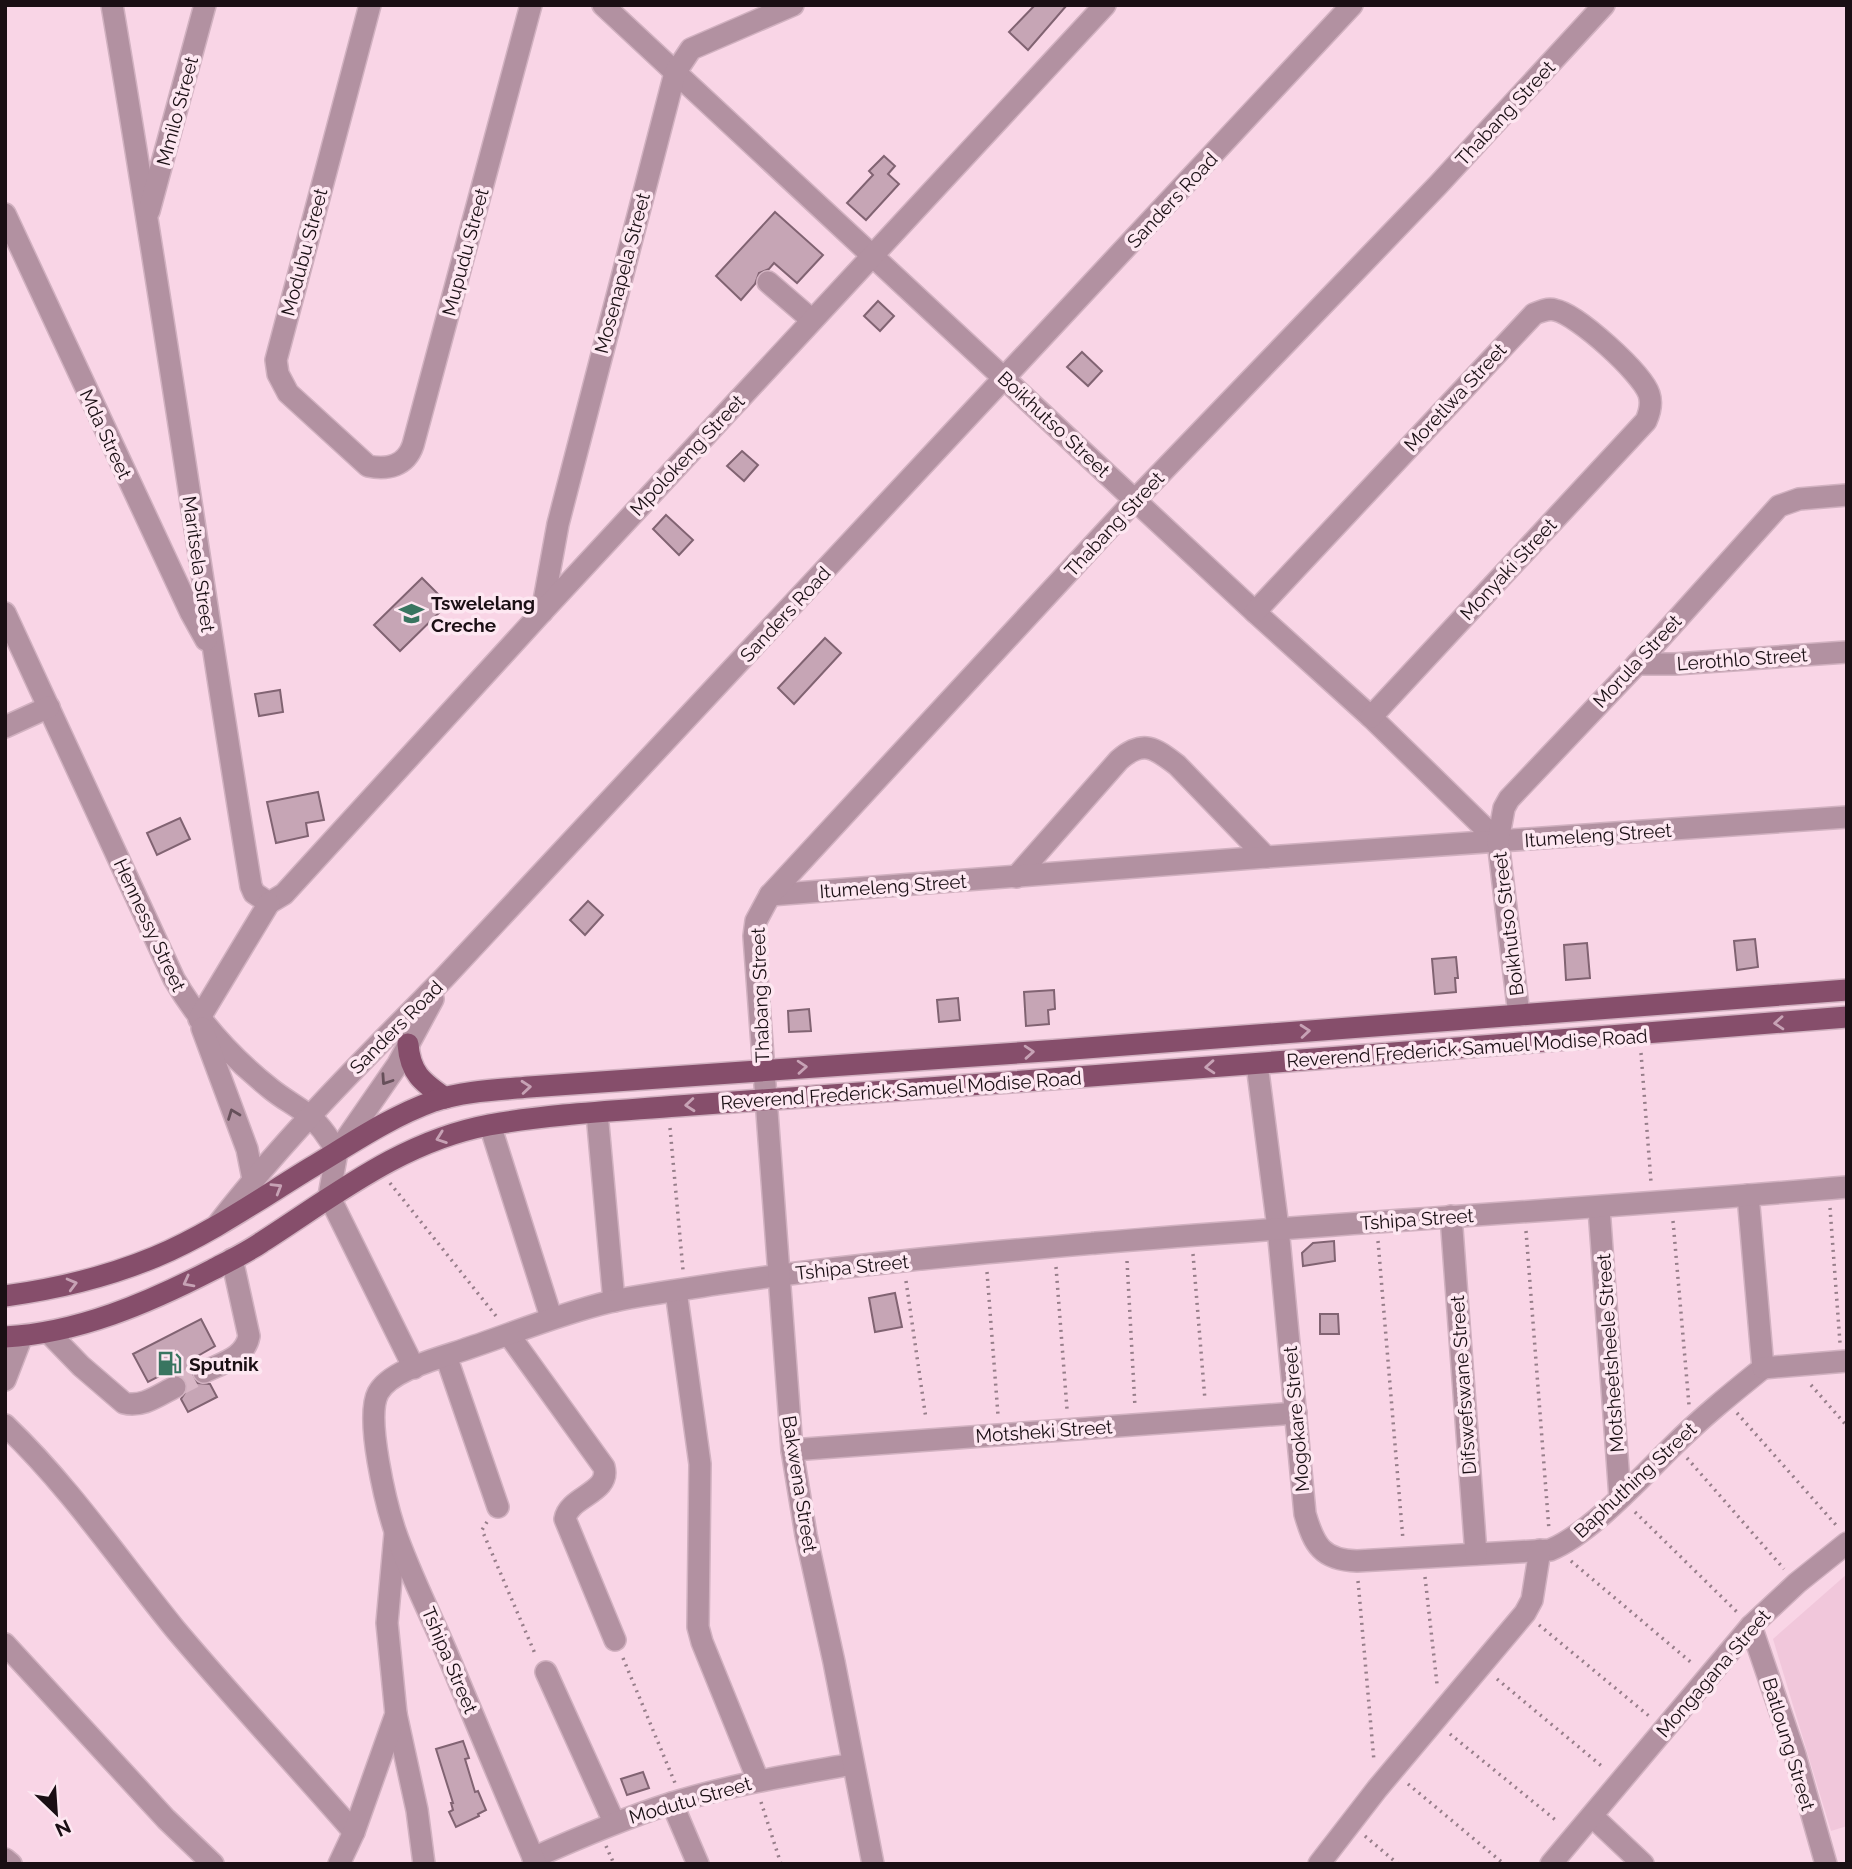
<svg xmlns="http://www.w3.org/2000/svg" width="1852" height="1869" font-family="Raleway,sans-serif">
<rect width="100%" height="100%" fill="#f9d5e6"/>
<path fill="#f1c7db" d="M 1847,1574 L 1847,1826 L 1831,1831 L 1773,1639 Z"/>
<g fill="#c6a5b5" stroke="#816372" stroke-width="2">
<path d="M 1035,5 L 1067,5 L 1028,50 L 1009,32 Z"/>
<path d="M 884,156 L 895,166 L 888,174 L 899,184 L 866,220 L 847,203 L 873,175 L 869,171 Z"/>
<path d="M 775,212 L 823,255 L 797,283 L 774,263 L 769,269 L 759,273 L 755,284 L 741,300 L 716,276 Z"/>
<path d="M 878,301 L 894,316 L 880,331 L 864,316 Z"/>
<path d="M 1082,352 L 1102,371 L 1088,386 L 1067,367 Z"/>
<path d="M 742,451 L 758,465 L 744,481 L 727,466 Z"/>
<path d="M 666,515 L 693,540 L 679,555 L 653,529 Z"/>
<path d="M 422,578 L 448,604 L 400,651 L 374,625 Z"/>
<path d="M 825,638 L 841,653 L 794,704 L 778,688 Z"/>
<path d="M 280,690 L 283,712 L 259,716 L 255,694 Z"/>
<path d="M 318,792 L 324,820 L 306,823 L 308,836 L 276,843 L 267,802 Z"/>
<path d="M 180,818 L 190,839 L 157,855 L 147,833 Z"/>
<path d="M 588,901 L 603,915 L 585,935 L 570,920 Z"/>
<path d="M 1755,939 L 1758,967 L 1737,970 L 1734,941 Z"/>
<path d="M 1587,943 L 1590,978 L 1566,980 L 1564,945 Z"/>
<path d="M 1456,957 L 1458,978 L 1455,978 L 1456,992 L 1435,994 L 1432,959 Z"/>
<path d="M 1054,990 L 1055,1009 L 1048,1010 L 1049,1024 L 1026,1026 L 1024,992 Z"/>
<path d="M 958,998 L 960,1020 L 939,1022 L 937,1000 Z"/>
<path d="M 809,1009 L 811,1031 L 789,1032 L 788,1011 Z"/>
<path d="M 1334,1241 L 1335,1261 L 1303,1266 L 1302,1253 L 1313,1243 Z"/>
<path d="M 895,1293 L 902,1327 L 875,1332 L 869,1298 Z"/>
<path d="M 1320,1314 L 1338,1314 L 1339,1334 L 1320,1334 Z"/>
<path d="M 201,1319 L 215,1346 L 196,1357 L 198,1360 L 193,1365 L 192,1377 L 197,1383 L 210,1384 L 217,1397 L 188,1412 L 181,1399 L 188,1388 L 183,1376 L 176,1374 L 169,1375 L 167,1372 L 148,1382 L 133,1354 Z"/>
<path d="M 463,1741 L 469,1758 L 465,1759 L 475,1792 L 478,1791 L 486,1810 L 478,1814 L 479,1816 L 456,1827 L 449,1812 L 453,1810 L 451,1803 L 453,1803 L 436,1749 Z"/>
<path d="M 643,1772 L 649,1788 L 627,1795 L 621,1779 Z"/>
</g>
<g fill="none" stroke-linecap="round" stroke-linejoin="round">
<path stroke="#d8b7c6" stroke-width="21" stroke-dasharray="21 10" stroke-linecap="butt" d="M 175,1387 L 204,1372"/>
<defs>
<g id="minor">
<path d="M 112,5 C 162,298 203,592 251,886 L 254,893 L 269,903"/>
<path d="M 370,5 L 276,360 L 278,374 L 288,393 L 368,466 C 388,470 406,466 413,445 L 531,5"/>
<path d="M 603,5 L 1255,612 L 1371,717 L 1498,841"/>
<path d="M 149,211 L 205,5"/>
<path d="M 5,214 L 191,613 L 206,640"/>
<path d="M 768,282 L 812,320"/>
<path d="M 542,612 L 558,524 L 675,73 L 691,49 L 793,5"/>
<path d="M 1255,612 L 1534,314 C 1541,311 1548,308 1555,310 C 1577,314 1642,373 1649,394 C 1652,403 1650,412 1646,421 L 1371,717"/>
<path d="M 5,613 L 174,979 C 199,1022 232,1058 271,1089 C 282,1098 295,1105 307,1114 C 320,1124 329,1138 337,1152 L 329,1196 L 414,1368"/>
<path d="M 1637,664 L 1675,664 L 1847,652"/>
<path d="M 5,727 L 49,707"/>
<path d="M 1016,877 L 1119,760 C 1143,739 1155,748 1177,765 L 1266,857"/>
<path d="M 770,895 L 1266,857 L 1847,817"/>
<path d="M 269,903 L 284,894 L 542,612 L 1105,5"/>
<path d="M 1519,1015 L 1498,841 L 1504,808 L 1509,799 L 1637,664 L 1779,506 L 1799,499 L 1847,495"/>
<path d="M 199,1019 L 269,903"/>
<path d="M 202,1028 L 247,1149 L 253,1179"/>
<path d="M 1257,1064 L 1278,1228 L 1305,1514 C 1314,1545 1322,1560 1357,1561 L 1550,1550 C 1590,1534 1641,1477 1673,1446 C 1701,1418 1732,1393 1763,1368"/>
<path d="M 597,1113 L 614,1301"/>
<path d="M 490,1125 L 551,1317"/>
<path d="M 337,1152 L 398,1064 L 433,999"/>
<path d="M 1748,1195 L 1763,1368"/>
<path d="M 1599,1208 L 1620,1497"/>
<path d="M 1451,1216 L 1476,1554"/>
<path d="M 218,1224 C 287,1135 365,1058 444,978 L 1352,5"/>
<path d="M 676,1291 L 700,1464 L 698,1627 L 702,1642 L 758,1780"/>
<path d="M 48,1332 L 81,1366 L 124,1403 C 142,1408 159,1395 175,1387"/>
<path d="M 509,1335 L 604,1467 C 611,1493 569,1496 565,1519 L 615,1640"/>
<path d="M 446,1356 L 498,1507"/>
<path d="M 1763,1368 L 1847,1361"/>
<path d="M 204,1372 C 222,1363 245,1358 249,1336 L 232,1259"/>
<path d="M 5,1380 L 22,1336"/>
<path d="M 5,1425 C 70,1487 119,1560 175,1629 C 233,1698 295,1764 354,1832"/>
<path d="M 792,1450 L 1296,1413"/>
<path d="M 1751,1626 L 1795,1755 L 1826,1864"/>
<path d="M 5,1644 L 166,1819 L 213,1864"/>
<path d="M 546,1672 L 614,1822"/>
<path d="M 396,1714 L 417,1810 L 424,1864"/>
<path d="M 672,1803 L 698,1864"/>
<path d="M 1592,1816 L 1643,1864"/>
<path d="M 533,1858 C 578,1838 622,1819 669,1804 C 729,1785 791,1775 853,1764"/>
<path d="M 5,1859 L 11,1864"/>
<path d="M 339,1864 L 354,1832 L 396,1714 L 387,1623 L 395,1534"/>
<path d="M 536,1864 C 505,1793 476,1722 446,1651 C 429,1611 409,1572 395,1531 C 386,1504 365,1418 378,1393 C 391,1369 441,1358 466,1349 C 514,1333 559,1314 609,1302 C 644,1294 681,1290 717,1284 C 843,1265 970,1254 1096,1243 C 1347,1222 1597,1209 1847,1187"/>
<path d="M 873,1864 L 834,1662 L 806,1535 L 792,1450 L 754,936 L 756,921 L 770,895 L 1135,500 L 1438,185 L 1604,5"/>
<path d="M 1319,1864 L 1377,1789 L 1525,1613 L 1532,1600 L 1540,1550"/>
<path d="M 1551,1864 L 1751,1626 L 1797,1583 L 1847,1543"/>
</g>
<g id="major">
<path d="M 408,1044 C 410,1073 422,1082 445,1098"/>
<path d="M 5,1296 C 56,1289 107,1277 155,1257 C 210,1234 261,1198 312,1167 C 352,1143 390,1117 434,1101 C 464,1091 497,1090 529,1087 L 1060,1050 L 1847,990"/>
<path d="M 5,1337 C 78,1333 148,1303 212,1270 C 229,1261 246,1253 262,1242 C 334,1196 402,1141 489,1125 C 551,1114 615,1111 678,1106 C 789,1097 900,1089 1011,1082 C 1290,1062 1568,1039 1847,1017"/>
</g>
</defs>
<use href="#minor" stroke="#d1b1c0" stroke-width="24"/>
<use href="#major" stroke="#d1b1c0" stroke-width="24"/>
<g stroke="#977e8a" stroke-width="3.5" stroke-dasharray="2 5" stroke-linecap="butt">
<path d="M 1641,1053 L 1651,1182"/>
<path d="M 670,1128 L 683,1270"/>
<path d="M 390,1183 L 496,1316"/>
<path d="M 1830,1208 L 1840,1343"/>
<path d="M 1673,1221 L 1689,1405"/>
<path d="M 1526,1231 L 1549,1530"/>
<path d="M 1378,1241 L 1403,1540"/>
<path d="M 1193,1254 L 1205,1400"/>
<path d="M 1127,1261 L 1135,1407"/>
<path d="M 1056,1267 L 1067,1409"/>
<path d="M 987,1272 L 998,1415"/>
<path d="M 906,1281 L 926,1419"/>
<path d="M 1811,1385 L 1847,1426"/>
<path d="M 1737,1413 L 1836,1525"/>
<path d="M 1687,1458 L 1784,1569"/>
<path d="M 1635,1512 L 1737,1612"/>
<path d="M 487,1522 L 482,1530 L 536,1656"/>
<path d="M 1571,1561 L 1693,1664"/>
<path d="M 1425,1577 L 1437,1684"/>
<path d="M 1358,1581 L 1374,1761"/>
<path d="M 1539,1625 L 1649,1716"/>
<path d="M 623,1658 L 675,1783"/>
<path d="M 1497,1679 L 1604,1768"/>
<path d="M 1450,1734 L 1558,1822"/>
<path d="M 1408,1784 L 1504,1864"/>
<path d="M 761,1802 L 781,1864"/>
<path d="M 1365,1836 L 1398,1864"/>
<path d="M 606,1846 L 614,1864"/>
</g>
<use href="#minor" stroke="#b291a1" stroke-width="21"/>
<use href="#major" stroke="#864e6b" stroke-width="21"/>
</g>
<defs><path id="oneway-chevron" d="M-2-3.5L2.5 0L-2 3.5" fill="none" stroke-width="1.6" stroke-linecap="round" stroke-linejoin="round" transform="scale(1.75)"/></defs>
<g stroke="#c7a2b5">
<use href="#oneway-chevron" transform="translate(1779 1023) rotate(176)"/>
<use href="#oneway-chevron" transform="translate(1305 1031) rotate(-5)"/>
<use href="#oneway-chevron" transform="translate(1029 1052) rotate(-4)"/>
<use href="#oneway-chevron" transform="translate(802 1067) rotate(-4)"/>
<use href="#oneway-chevron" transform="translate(1210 1067) rotate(176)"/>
<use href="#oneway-chevron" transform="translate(526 1087) rotate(-5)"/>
<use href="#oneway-chevron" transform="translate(690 1105) rotate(175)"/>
<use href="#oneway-chevron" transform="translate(441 1138) rotate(160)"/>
<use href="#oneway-chevron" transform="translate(277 1188) rotate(-31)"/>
<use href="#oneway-chevron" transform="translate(188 1282) rotate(152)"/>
<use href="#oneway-chevron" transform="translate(72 1284) rotate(-15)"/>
</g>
<g stroke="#66505a">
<use href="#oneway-chevron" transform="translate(386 1080) rotate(124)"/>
<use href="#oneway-chevron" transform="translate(233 1114) rotate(-111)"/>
</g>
<defs>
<symbol id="school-bare" viewBox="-9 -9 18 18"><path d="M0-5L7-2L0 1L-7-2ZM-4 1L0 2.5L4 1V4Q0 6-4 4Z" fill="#397560" stroke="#fde7f1" stroke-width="2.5" paint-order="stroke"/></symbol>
<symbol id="fuel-bare" viewBox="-9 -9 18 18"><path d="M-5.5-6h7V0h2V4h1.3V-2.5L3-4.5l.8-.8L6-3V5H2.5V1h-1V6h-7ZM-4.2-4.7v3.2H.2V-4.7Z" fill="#397560" stroke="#fde7f1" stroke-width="2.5" paint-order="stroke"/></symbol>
</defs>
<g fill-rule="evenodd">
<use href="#school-bare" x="394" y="596" width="35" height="35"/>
<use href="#fuel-bare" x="152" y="1346" width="35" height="35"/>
</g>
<g text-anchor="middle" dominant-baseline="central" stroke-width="7" stroke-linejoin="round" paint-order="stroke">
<g font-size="19" fill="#1a0f14" stroke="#fde7f1">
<text transform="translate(177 111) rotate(-75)">Mmilo Street</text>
<text transform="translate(1505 113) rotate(-47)">Thabang Street</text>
<text transform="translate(1172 200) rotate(-47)">Sanders Road</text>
<text transform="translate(304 252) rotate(-75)">Modubu Street</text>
<text transform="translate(465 252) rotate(-75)">Mupudu Street</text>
<text transform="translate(622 273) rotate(-75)">Mosenapela Street</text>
<text transform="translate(1455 397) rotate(-47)">Moretlwa Street</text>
<text transform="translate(1054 424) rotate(43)">Boikhutso Street</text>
<text transform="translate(106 434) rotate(65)">Mda Street</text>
<text transform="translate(687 455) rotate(-47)">Mpolokeng Street</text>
<text transform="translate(1114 524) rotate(-47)">Thabang Street</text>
<text transform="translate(199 564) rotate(82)">Maritsela Street</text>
<text transform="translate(1508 569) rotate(-47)">Monyaki Street</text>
<text transform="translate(785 614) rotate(-47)">Sanders Road</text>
<text transform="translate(1742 659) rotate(-4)">Lerothlo Street</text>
<text transform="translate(1637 661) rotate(-47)">Morula Street</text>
<text transform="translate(1598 835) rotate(-4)">Itumeleng Street</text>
<text transform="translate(893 886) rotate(-4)">Itumeleng Street</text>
<text transform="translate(1508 924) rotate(-97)">Boikhutso Street</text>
<text transform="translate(150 925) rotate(65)">Hennessy Street</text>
<text transform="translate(760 995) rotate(-92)">Thabang Street</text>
<text transform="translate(396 1027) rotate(-45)">Sanders Road</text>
<text transform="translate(1467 1048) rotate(-4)">Reverend Frederick Samuel Modise Road</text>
<text transform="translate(901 1090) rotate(-4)">Reverend Frederick Samuel Modise Road</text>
<text transform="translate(1417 1219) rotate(-4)">Tshipa Street</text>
<text transform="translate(852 1267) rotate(-6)">Tshipa Street</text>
<text transform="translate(1610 1353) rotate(-94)">Motsheetsheele Street</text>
<text transform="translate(1463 1385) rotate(-94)">Difswefswane Street</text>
<text transform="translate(1296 1419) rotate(-95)">Mogokare Street</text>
<text transform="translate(1044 1431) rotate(-4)">Motsheki Street</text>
<text transform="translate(1635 1480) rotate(-43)">Baphuthing Street</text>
<text transform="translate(800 1484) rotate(81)">Bakwena Street</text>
<text transform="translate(450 1660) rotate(67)">Tshipa Street</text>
<text transform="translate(1713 1673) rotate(-49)">Mongagana Street</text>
<text transform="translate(1789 1744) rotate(73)">Batloung Street</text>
<text transform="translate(690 1800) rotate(-16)">Modutu Street</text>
</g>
<g font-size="19" font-weight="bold" fill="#1a0f14" stroke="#fde7f1" text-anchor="start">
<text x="431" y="603">Tswelelang<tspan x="431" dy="22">Creche</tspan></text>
<text x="189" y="1364">Sputnik</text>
</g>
</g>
<rect width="1852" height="1869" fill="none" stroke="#1a0f14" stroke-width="14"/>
<g transform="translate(56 1813) rotate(155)" stroke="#fde7f1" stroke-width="5" paint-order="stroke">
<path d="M0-5L12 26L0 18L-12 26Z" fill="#1a0f14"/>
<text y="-10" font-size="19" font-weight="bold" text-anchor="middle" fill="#1a0f14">N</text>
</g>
</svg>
